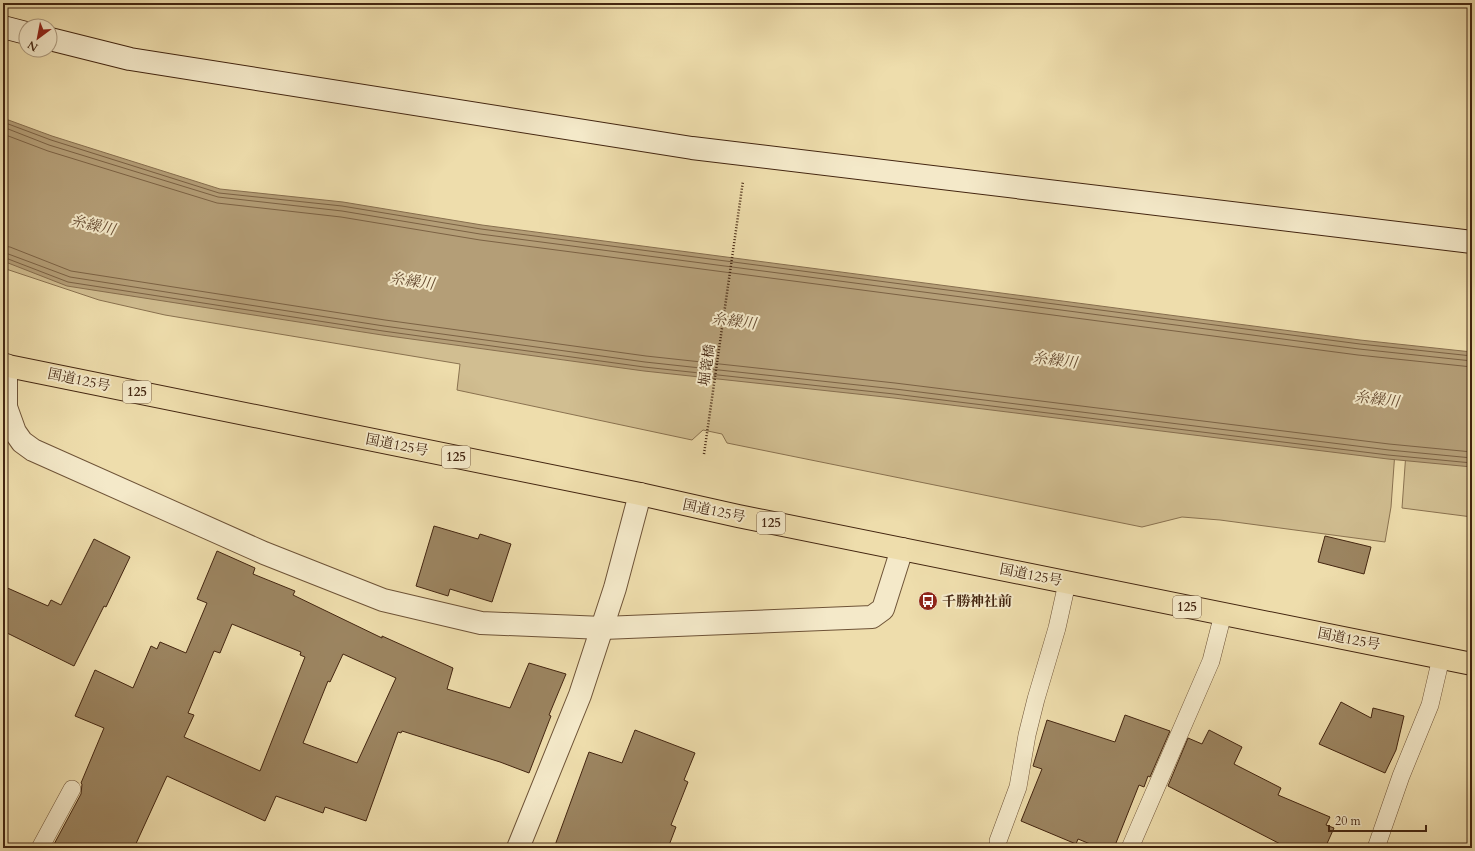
<svg xmlns="http://www.w3.org/2000/svg" width="1475" height="851" font-family="Cardo,'Noto Serif JP',serif">
<rect width="100%" height="100%" fill="#eeddac"/>
<filter id="stains"><feTurbulence type="fractalNoise" baseFrequency=".005" numOctaves="4"/><feColorMatrix values="0 0 0 0 .2 0 0 0 0 .09 0 0 0 0 .02 0 0 0 .5 -.17"/></filter>
<radialGradient id="worn" r=".72"><stop offset=".6" stop-color="#630" stop-opacity="0"/><stop offset="1" stop-color="#630" stop-opacity=".3"/></radialGradient>
<g fill="#d1be91" stroke="#8a7250">
<path d="M 3,248 L 1395,451 L 1391,507 L 1385,542 L 1220,520 L 1182,517 L 1142,527 L 727,443 L 722,434 L 703,430 L 692,440 L 457,390 L 460,364 L 165,315 L 99,300 L 3,268 Z"/>
<path d="M 1406,452 L 1472,459 L 1472,517 L 1402,508 Z"/>
</g>
<path fill="#b49e77" stroke="#876e4e" d="M 3,118 L 52,136 L 220,189 L 343,202 L 482,225 L 1360,340 L 1472,352 L 1472,467 L 1388,459 L 894,398 L 644,371 L 382,335 L 67,286 L 3,261 Z"/>
<g fill="none" stroke-linecap="round" stroke-linejoin="round">
<g stroke="#7c6244" stroke-width="1">
<path d="M 3,122 L 51,140 L 219,193 L 342,206 L 481,229 L 1360,344 L 1472,356"/>
<path d="M 3,127 L 49,145 L 218,197 L 342,211 L 480,234 L 1359,349 L 1472,361"/>
<path d="M 3,134 L 48,151 L 217,203 L 341,217 L 480,240 L 1358,355 L 1472,367"/>
<path d="M 3,246 L 10,247 L 71,271 L 385,320 L 646,356 L 895,383 L 1389,444 L 1472,452"/>
<path d="M 3,252 L 70,277 L 384,326 L 645,362 L 895,389 L 1389,450 L 1472,458"/>
<path d="M 3,257 L 68,282 L 383,331 L 644,367 L 894,394 L 1388,455 L 1472,463"/>
</g>
</g>
<g fill="#9c8561" stroke="#432510" fill-rule="evenodd">
<path d="M 434,526 L 478,539 L 480,534 L 511,544 L 492,602 L 450,589 L 448,596 L 416,586 Z"/>
<path d="M 1325,536 L 1371,547 L 1364,574 L 1318,562 Z"/>
<path d="M 94,539 L 130,557 L 106,607 L 104,606 L 74,666 L 3,631 L 3,586 L 48,606 L 51,600 L 61,605 Z"/>
<path d="M 217,551 L 255,568 L 253,574 L 295,591 L 293,595 L 382,638 L 382,636 L 453,668 L 447,689 L 510,708 L 529,663 L 566,674 L 549,715 L 551,716 L 529,773 L 500,762 L 402,731 L 401,733 L 398,732 L 366,821 L 325,807 L 323,813 L 276,796 L 265,821 L 167,776 L 134,848 L 52,848 L 81,794 L 82,784 L 81,783 L 104,728 L 75,716 L 95,670 L 133,688 L 151,646 L 157,649 L 160,642 L 186,653 L 207,603 L 197,599 ZM 232,624 L 301,652 L 300,655 L 305,657 L 260,771 L 184,737 L 194,715 L 188,713 L 214,651 L 220,653 ZM 343,654 L 396,678 L 357,763 L 303,743 L 328,681 L 330,682 Z"/>
<path d="M 1341,702 L 1371,718 L 1373,708 L 1404,716 L 1396,750 L 1385,773 L 1319,744 Z"/>
<path d="M 1125,715 L 1170,731 L 1150,777 L 1148,776 L 1144,787 L 1139,785 L 1114,848 L 1100,848 L 1078,839 L 1076,844 L 1021,821 L 1042,769 L 1033,766 L 1047,720 L 1115,742 Z"/>
<path d="M 635,730 L 695,753 L 684,780 L 688,782 L 671,825 L 676,827 L 668,848 L 554,848 L 589,752 L 622,763 Z"/>
<path d="M 1209,730 L 1242,747 L 1234,764 L 1281,788 L 1278,795 L 1330,817 L 1326,825 L 1334,828 L 1325,848 L 1288,848 L 1168,786 L 1188,738 L 1202,744 Z"/>
</g>
<g fill="none" stroke-linecap="round" stroke-linejoin="round">
<defs>
<g id="lane">
<path d="M 998,841 L 1018,787 L 1027,735 L 1036,699 L 1057,628 L 1067,583"/>
<path d="M 40,848 L 72,789"/>
<path d="M 1130,848 L 1211,661 L 1223,614"/>
<path d="M 1376,848 L 1401,776 L 1430,705 L 1441,658"/>
</g>
<g id="street">
<path d="M 6,365 L 6,407 L 15,432 L 22,442 L 33,450 L 264,553 L 383,600 L 481,623 L 603,628 L 872,617 L 883,609 L 902,549"/>
<path d="M 518,848 L 580,695 L 615,588 L 640,494"/>
</g>
<g id="secondary">
<path d="M 3,27 L 26,33"/>
<path d="M 50,39 L 130,59 L 692,148 L 1472,242"/>
</g>
<path id="highway" d="M 3,365 L 640,494 L 738,516 L 1472,664"/>
</defs>
<use href="#lane" stroke="#6e5337" stroke-width="18"/>
<use href="#street" stroke="#6e5337" stroke-width="24"/>
<use href="#secondary" stroke="#432510" stroke-width="24"/>
<use href="#highway" stroke="#432510" stroke-width="24"/>
<path stroke="#432510" stroke-width="2.5" stroke-dasharray="1 2" stroke-linecap="butt" d="M 704,454 L 743,181"/>
<use href="#lane" stroke="#f4e9c9" stroke-width="17"/>
<use href="#street" stroke="#f4e9c9" stroke-width="22"/>
<use href="#secondary" stroke="#f4e9c9" stroke-width="22"/>
<use href="#highway" stroke="#eeddac" stroke-width="22"/>
</g>
<defs>
<symbol id="bus-disc" viewBox="-11 -11 22 22"><circle r="9.5" fill="#8f2418" stroke="#f4e9c9"/><path d="M-5-6H5V4H4V6H2V4H-2V6H-4V4H-5ZM-3.5-4V0h7V-4ZM-3.5 1.2v1.5H-2V1.2ZM2 1.2v1.5H3.5V1.2Z" fill="#fff"/></symbol>
</defs>
<g fill-rule="evenodd">
<use href="#bus-disc" x="917" y="590" width="22" height="22"/>
</g>
<g text-anchor="middle" dominant-baseline="central" stroke-width="4" stroke-linejoin="round" paint-order="stroke">
<g fill="#f4e9c9" stroke="#786048" stroke-width="1">
<rect x="123" y="381" width="28" height="22" rx="3"/>
<rect x="442" y="446" width="28" height="22" rx="3"/>
<rect x="757" y="512" width="28" height="22" rx="3"/>
<rect x="1173" y="596" width="28" height="22" rx="3"/>
</g>
<g font-size="13" font-weight="bold" fill="#432510">
<text x="137" y="392">125</text>
<text x="456" y="457">125</text>
<text x="771" y="523">125</text>
<text x="1187" y="607">125</text>
</g>
<g font-size="14" fill="#432510" stroke="#f4e9c9">
<text transform="translate(707 365) rotate(-82)">堀篭橋</text>
<text transform="translate(79 380) rotate(12)">国道125号</text>
<text transform="translate(397 445) rotate(11)">国道125号</text>
<text transform="translate(714 511) rotate(12)">国道125号</text>
<text transform="translate(1031 575) rotate(11)">国道125号</text>
<text transform="translate(1349 639) rotate(11)">国道125号</text>
</g>
<g font-size="14" font-weight="bold" fill="#432510" stroke="#f4e9c9" text-anchor="start">
<text x="942" y="601">千勝神社前</text>
</g>
<g font-size="15" font-style="italic" fill="#65492f" stroke="#f4e9c9">
<text transform="translate(93 225) rotate(13)">糸繰川</text>
<text transform="translate(412 281) rotate(8)">糸繰川</text>
<text transform="translate(734 321) rotate(7)">糸繰川</text>
<text transform="translate(1055 360) rotate(7)">糸繰川</text>
<text transform="translate(1377 399) rotate(7)">糸繰川</text>
</g>
</g>
<rect width="1475" height="851" fill="none" stroke="#eeddac" stroke-width="16"/>
<rect x="4" y="4" width="1467" height="843" fill="none" stroke="#432510" stroke-width="2"/>
<rect x="8" y="8" width="1459" height="835" fill="none" stroke="#432510"/>
<g transform="translate(38 38) rotate(212)"><circle r="19" fill="#f4e9c9" stroke="#ad9b7f"/>
<path d="M0-3L7 15L0 10L-7 15Z" fill="#8f2418"/>
<text y="-6" font-size="11" font-weight="bold" text-anchor="middle" fill="#432510">N</text>
</g>
<path d="M1329 825v6h97v-6" fill="none" stroke="#432510" stroke-width="2"/>
<text x="1335" y="825" font-size="12" fill="#432510" stroke="#f4e9c9" stroke-width="3" paint-order="stroke">20 m</text>
<rect width="100%" height="100%" filter="url(#stains)"/>
<rect width="100%" height="100%" fill="url(#worn)"/>
</svg>
